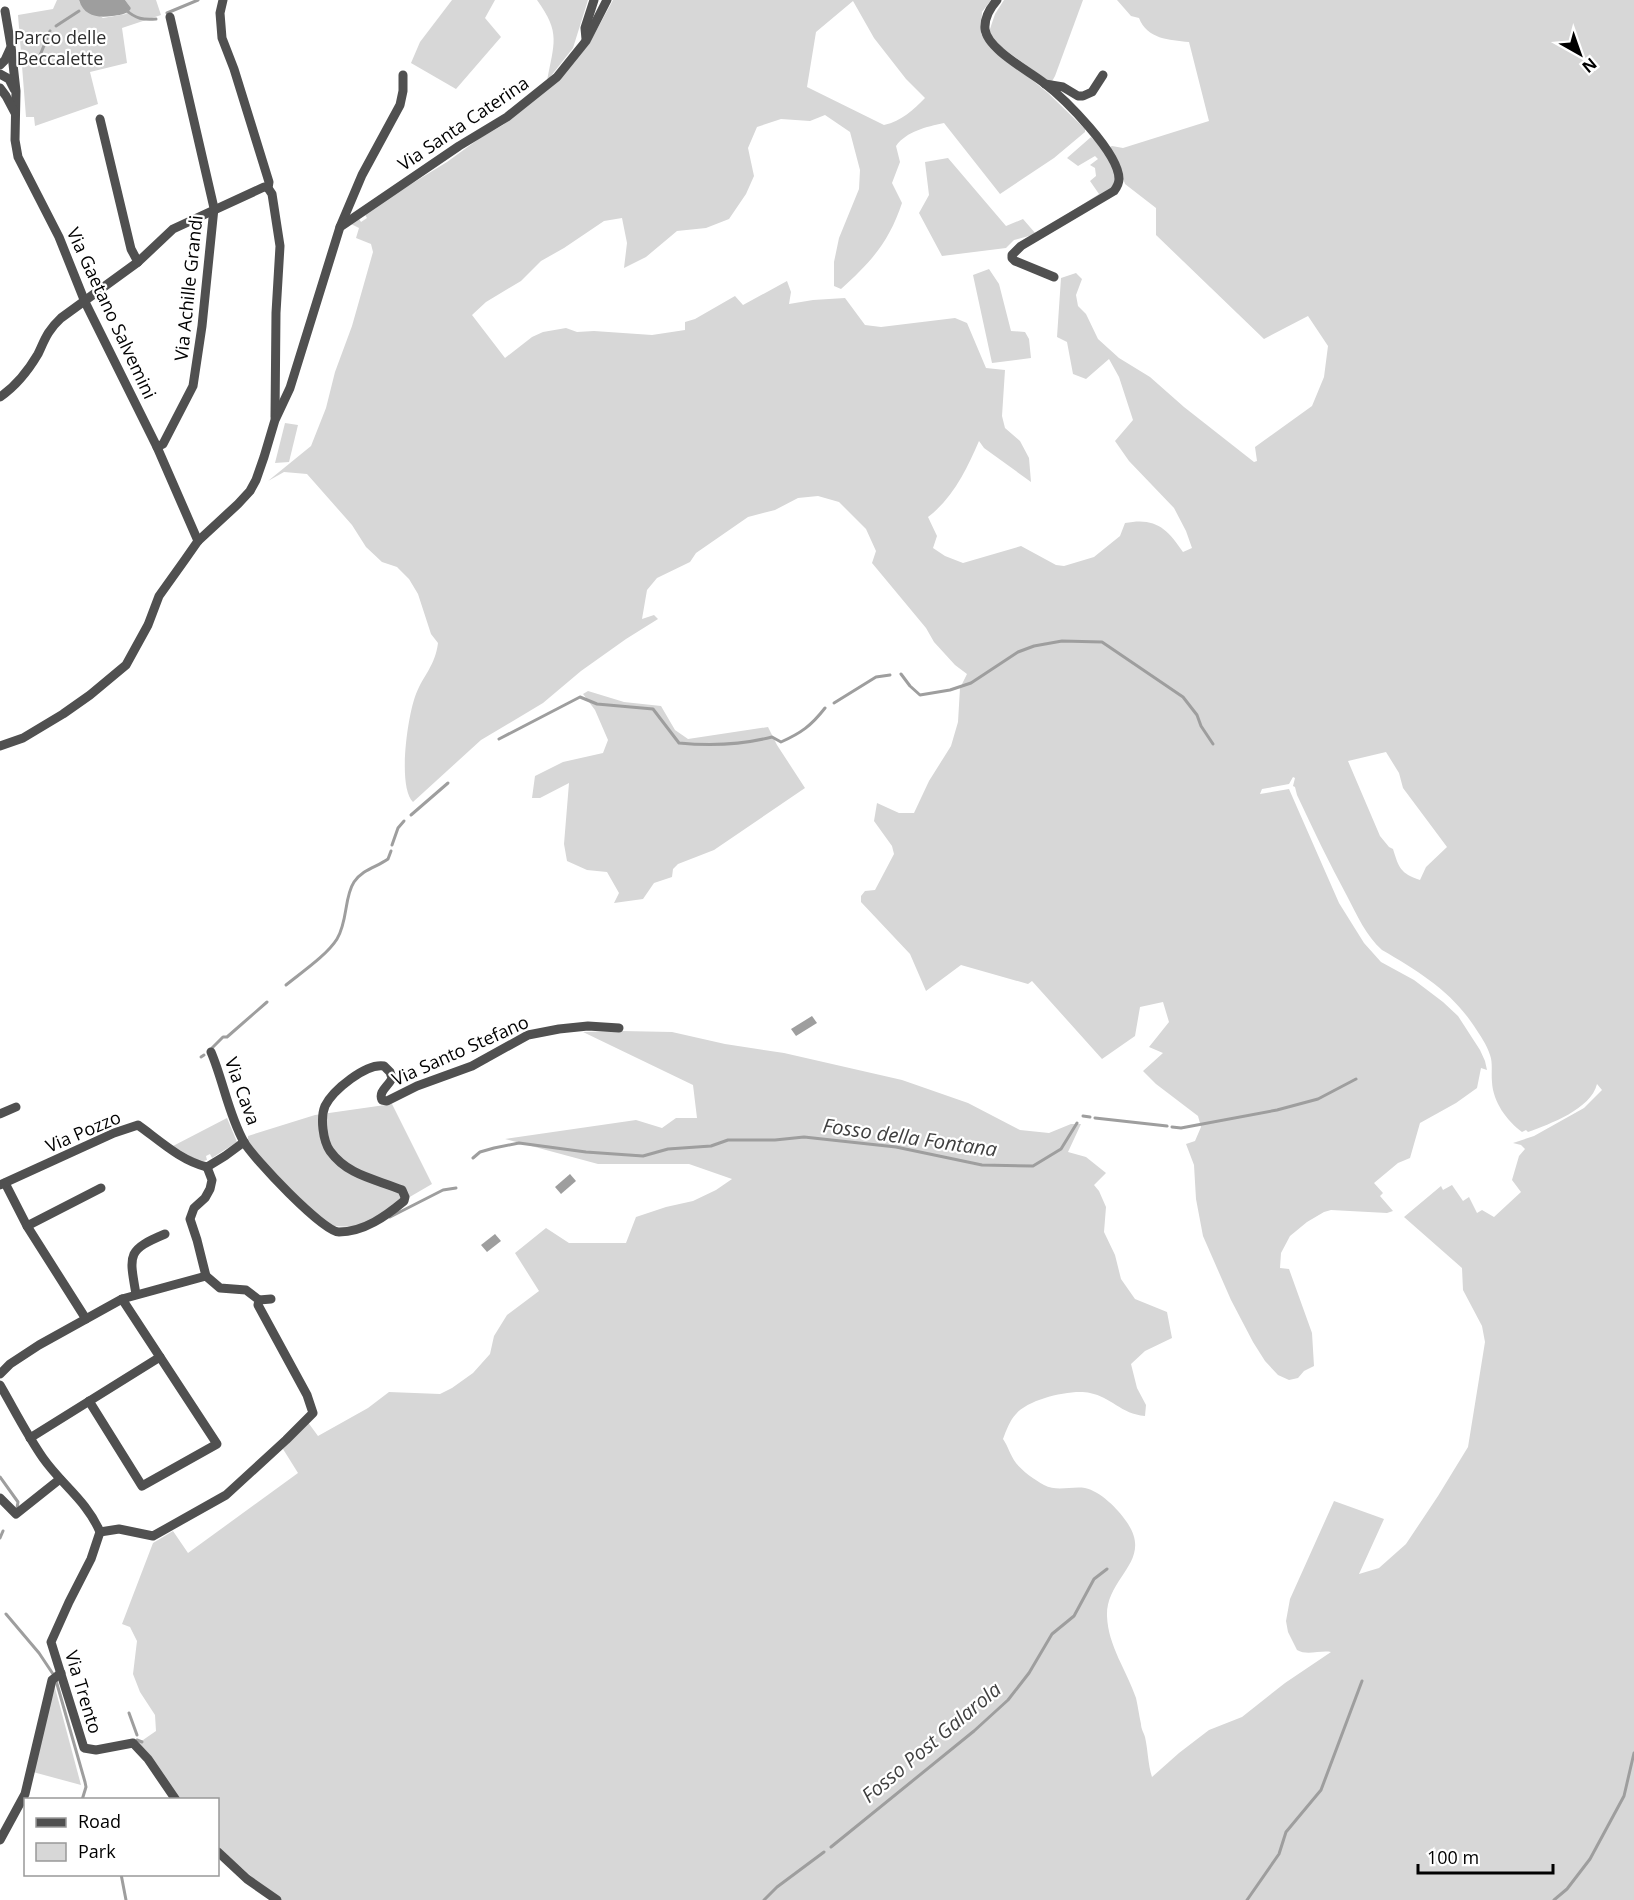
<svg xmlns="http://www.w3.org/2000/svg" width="1634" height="1900" font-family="'Open Sans',sans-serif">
<rect width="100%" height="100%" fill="#fff"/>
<g fill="#d7d7d7" fill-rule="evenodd">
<path d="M 57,0 L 79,0 L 80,3 L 103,18 L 126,14 L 131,8 L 125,0 L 156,0 L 161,15 L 122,28 L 127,63 L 90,72 L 98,104 L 35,126 L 34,117 L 26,117 L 18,15 L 53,9 Z"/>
<path d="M 452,0 L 495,0 L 485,18 L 501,37 L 456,89 L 411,63 L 420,42 Z"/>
<path d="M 537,0 L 588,0 L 573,48 L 547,81 C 554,43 561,33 537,0 Z"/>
<path d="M 613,0 L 991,0 L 982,12 L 981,34 L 988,44 L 1048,93 L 1085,129 L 1085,132 L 1054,158 L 1000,194 L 944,123 C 926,127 907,131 896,146 L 900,162 L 892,183 L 902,203 C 889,242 871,262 841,289 L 834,286 L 834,262 L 839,238 L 859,189 L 860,170 L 850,132 L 825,115 L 810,121 L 781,119 L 757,127 L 748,148 L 754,176 L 746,194 L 729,219 L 706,228 L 677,231 L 646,257 L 624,268 L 627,243 L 622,218 L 604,221 L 564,248 L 541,261 L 521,281 L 486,302 L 472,315 L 505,358 L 532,337 L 543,332 L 566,328 L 577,332 L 594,331 L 652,335 L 685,330 L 685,322 L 695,319 L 735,296 L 743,305 L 787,281 L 791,292 L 789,304 L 813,300 L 845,298 L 865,325 L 881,327 L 955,318 L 967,323 L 986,368 L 1005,370 L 1002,416 L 1005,428 L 1020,441 L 1029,458 L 1031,482 L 984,448 L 979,441 C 967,469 953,498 928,517 L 937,536 L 933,548 L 945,556 L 963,563 L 1021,546 L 1056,565 L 1064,566 L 1094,557 L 1120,536 L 1125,523 C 1155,517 1167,528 1183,552 L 1192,548 L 1186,531 L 1174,508 L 1129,461 L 1115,441 L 1133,420 L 1119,377 L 1109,359 L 1086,379 L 1073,374 L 1067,342 L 1057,337 L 1061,278 L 1076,273 L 1082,279 L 1076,295 L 1078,306 L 1086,314 L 1098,339 L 1119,358 L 1150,377 L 1184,407 L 1254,462 L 1257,461 L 1255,447 L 1312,406 L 1324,377 L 1328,346 L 1308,316 L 1264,339 L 1156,235 L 1156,208 L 1125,184 L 1116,159 L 1110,147 L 1112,146 L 1123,148 L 1209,121 L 1189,42 C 1169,40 1147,39 1139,18 L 1131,16 L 1117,0 L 1634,0 L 1634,1900 L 282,1900 L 270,1893 L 218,1847 L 218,1800 L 179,1799 L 135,1741 L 143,1740 L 156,1731 L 155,1715 L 140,1692 L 133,1674 L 137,1641 L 130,1627 L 122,1624 L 153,1543 L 173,1531 L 188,1553 L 298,1473 L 283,1449 L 307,1421 L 318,1436 L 368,1408 L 389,1392 L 440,1394 L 452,1388 L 473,1373 L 490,1354 L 494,1336 L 507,1315 L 539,1291 L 515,1253 L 546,1228 L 569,1243 L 626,1243 L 636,1217 L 666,1207 L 693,1201 L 716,1190 L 732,1179 L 689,1164 L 598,1164 L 505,1139 L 636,1120 L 662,1128 L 676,1118 L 697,1118 L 693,1085 L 583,1032 L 622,1031 L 672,1032 L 725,1044 L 784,1053 L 902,1080 L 968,1103 L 1020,1130 L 1049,1133 L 1071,1124 L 1081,1124 L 1068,1152 L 1086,1157 L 1106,1173 L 1094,1185 L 1099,1191 L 1106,1207 L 1104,1232 L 1115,1255 L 1121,1279 L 1135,1299 L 1167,1312 L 1172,1338 L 1145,1351 L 1131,1364 L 1137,1388 L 1146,1405 L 1145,1416 C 1121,1414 1111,1397 1090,1393 C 1071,1389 1029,1399 1016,1414 C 1010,1420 1006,1431 1003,1439 C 1008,1446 1010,1455 1016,1463 C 1022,1471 1035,1480 1044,1485 C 1057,1492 1071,1486 1085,1488 C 1100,1491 1118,1509 1126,1521 C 1155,1561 1106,1576 1107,1616 C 1108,1646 1127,1671 1136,1698 C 1138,1707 1139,1715 1141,1724 C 1141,1729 1144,1733 1145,1737 C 1148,1750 1148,1765 1152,1777 L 1179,1753 L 1209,1730 L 1242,1717 L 1285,1683 L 1331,1652 C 1320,1650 1307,1656 1297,1650 L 1288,1632 L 1286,1621 L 1290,1599 L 1334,1501 L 1384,1519 L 1359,1574 L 1379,1568 L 1406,1544 L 1438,1496 L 1468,1447 L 1485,1342 L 1482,1326 L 1463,1290 L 1462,1268 L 1404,1217 L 1441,1186 L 1443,1190 L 1452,1185 L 1463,1201 L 1469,1197 L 1477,1213 L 1482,1210 L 1494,1217 L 1521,1192 L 1512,1180 L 1519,1156 L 1525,1149 L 1521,1145 L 1513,1143 L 1534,1136 L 1584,1108 L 1602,1090 L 1597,1084 C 1591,1109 1550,1124 1528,1132 L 1526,1130 L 1522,1132 C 1507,1121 1493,1102 1492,1082 C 1491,1073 1493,1063 1490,1055 C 1487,1045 1480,1035 1474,1026 C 1451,991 1418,971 1382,950 C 1366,936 1357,915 1347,896 C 1329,863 1313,829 1297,795 L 1295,787 L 1293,786 L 1295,778 L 1293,777 L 1289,784 L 1262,789 L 1260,794 L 1289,789 L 1339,903 L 1364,943 L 1381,962 L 1414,980 L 1443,1002 L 1458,1016 L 1480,1050 L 1485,1061 L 1487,1070 L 1481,1068 L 1477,1088 L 1456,1103 L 1420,1123 L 1410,1158 L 1398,1163 L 1374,1183 L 1383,1193 L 1380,1196 L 1393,1211 L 1387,1213 L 1331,1210 L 1324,1212 L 1307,1222 L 1290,1236 L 1281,1253 L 1280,1268 L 1289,1269 L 1312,1333 L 1314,1366 L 1304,1371 L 1298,1378 L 1289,1380 L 1278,1375 L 1265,1361 L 1253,1342 L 1231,1300 L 1203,1236 L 1196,1199 L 1194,1165 L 1186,1144 L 1195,1141 L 1201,1127 L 1198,1116 L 1156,1084 L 1143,1071 L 1163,1053 L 1149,1047 L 1169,1022 L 1163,1002 L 1140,1007 L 1135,1036 L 1102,1059 L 1032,981 L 1028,984 L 961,965 L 926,991 L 910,954 L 861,902 L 861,896 L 865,891 L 875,890 L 894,854 L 892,846 L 874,821 L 877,803 L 899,813 L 914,813 L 929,781 L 951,746 L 958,722 L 960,688 L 967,674 L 955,665 L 934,642 L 926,628 L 872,563 L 876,551 L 866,529 L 839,502 L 818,496 L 798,498 L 775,510 L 748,517 L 696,553 L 690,562 L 657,578 L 647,590 L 642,619 L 654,615 L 658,619 L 626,639 L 581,671 L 543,703 L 481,740 L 413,802 C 397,786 408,714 416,694 C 424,674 435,666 438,643 L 431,634 L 418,594 L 409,579 L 397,567 L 382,562 L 366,547 L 352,525 L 307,474 L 284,472 L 268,481 L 311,446 L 326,408 L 335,372 L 352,326 L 373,252 L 371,244 L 356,238 L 359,228 L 351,224 L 358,217 L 361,222 L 367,218 L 364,213 L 447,162 L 480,138 L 503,125 L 557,82 L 589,44 ZM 853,1 L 874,38 L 906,79 L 925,98 C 913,110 902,121 884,125 L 807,87 L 816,32 ZM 1386,752 L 1399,773 L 1403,788 L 1447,847 L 1426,867 L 1420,880 C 1400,873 1399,868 1393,849 L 1389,847 L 1380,836 L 1348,761 Z"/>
<path d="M 1004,0 L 1083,0 L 1055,76 L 1051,83 L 997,44 L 989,32 L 995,14 Z"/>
<path d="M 1091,137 C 1104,149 1112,163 1117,179 L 1111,190 L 1036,234 L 1014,240 L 1006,248 L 942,256 L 919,213 L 929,195 L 925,162 L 948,158 L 1006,226 L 1023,219 L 1036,234 L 1099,194 L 1090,181 L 1096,176 L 1095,168 L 1090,165 L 1098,159 L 1095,156 L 1078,166 L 1067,158 Z"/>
<path d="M 989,269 L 999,284 L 1011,331 L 1025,332 L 1029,339 L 1031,358 L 992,363 L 973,275 Z"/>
<path d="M 285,423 L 298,425 L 289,462 L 275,463 Z"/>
<path d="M 588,691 L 624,702 L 661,706 L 675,730 L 688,739 L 768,727 L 777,745 L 805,788 L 714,850 L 678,864 L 673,869 L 672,877 L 654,883 L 643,899 L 614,903 L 619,893 L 607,872 L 587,870 L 567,861 L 564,844 L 569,783 L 540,798 L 532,798 L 535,776 L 563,762 L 603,753 L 608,740 L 595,710 L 583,694 Z"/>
<path d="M 392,1104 L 432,1184 L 358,1227 L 328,1226 L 248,1147 L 248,1136 L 315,1115 Z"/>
<path d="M 227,1118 L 237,1142 L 212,1158 L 210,1154 L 206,1156 L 207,1160 L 200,1162 L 173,1146 Z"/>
<path d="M 54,1684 L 81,1785 L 33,1772 Z"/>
</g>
<g fill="#9e9e9e">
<path d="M 79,0 L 125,0 L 131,8 L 130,10 C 125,15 119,15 112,16 C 97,18 84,16 79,0 Z"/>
<path d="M 812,1016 L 817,1023 L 796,1036 L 791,1029 Z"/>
<path d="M 570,1174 L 576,1181 L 561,1194 L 555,1187 Z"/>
<path d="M 495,1234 L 501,1241 L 487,1252 L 481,1245 Z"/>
</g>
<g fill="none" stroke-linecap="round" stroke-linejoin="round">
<g stroke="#9e9e9e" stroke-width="3">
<path d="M 126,10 C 136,19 143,20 156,19"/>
<path d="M 167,13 L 198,0"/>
<path d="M 56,26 L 79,11"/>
<path d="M 36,65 L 50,31"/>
<path d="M 901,674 L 910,686 L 920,695 L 950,690 L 971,683 L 1018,652 L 1034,646 L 1062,641 L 1102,642 L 1183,697 L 1197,715 L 1201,726 L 1213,744"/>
<path d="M 834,703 L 876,677 L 890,675"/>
<path d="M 499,739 L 580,697 L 597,704 L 653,709 L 679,743 C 710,746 741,745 772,737 L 781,742 C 801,733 811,726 825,708"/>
<path d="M 411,815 L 448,783"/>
<path d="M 392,845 L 398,828 L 404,821"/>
<path d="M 286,985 C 302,972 327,955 337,939 C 348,921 344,897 354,882 C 363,869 377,867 388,859 L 391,851"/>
<path d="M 212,1048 L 223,1037 L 227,1037 L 267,1002"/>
<path d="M 201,1057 L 204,1055"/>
<path d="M 1083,1116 L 1090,1117"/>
<path d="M 1095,1118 L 1167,1126"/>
<path d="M 1172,1127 L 1181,1128 L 1277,1110 L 1318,1099 L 1356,1079"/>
<path d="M 473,1158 L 480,1152 L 494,1148 L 519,1143 L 586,1152 L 643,1156 L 668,1149 L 711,1146 L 728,1140 L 775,1140 L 804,1137 L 896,1147 L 982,1165 L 1033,1166 L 1061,1149 L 1077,1123"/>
<path d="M 390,1217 L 443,1190 L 456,1188"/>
<path d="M 0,1477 L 18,1502 L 17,1508"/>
<path d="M 0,1538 L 3,1531"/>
<path d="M 6,1614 L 39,1653 L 55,1677 L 85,1782 L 86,1787 L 82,1800"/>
<path d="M 129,1713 L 137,1735"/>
<path d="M 137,1740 L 142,1742"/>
<path d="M 831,1847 L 974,1731 L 1008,1700 L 1029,1673 L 1052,1634 L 1074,1616 L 1094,1579 L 1107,1569"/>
<path d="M 121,1874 L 126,1900"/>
<path d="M 764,1900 L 777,1887 L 824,1852"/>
<path d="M 1247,1900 L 1279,1854 L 1286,1832 L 1321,1790 L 1362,1681"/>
<path d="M 1554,1900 L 1567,1889 L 1590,1859 L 1624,1796 L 1634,1753"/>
</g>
<g stroke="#505050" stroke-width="9">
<path d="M 223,0 L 220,13 L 222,38 L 234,69 L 269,182 L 268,188 L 272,194 L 280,246 L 276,313 L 275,417"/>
<path d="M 997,0 C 990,8 984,17 985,29 C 987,49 1029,71 1044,83 C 1065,99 1119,153 1119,179 C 1119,184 1117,187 1114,191 L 1021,246 L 1012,255 L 1012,258 L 1015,261 L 1054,277"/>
<path d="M 5,11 L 11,46 L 16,91 L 15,140 L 18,157 L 59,237 L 85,302 L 157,447 L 198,541"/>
<path d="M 586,39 L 585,28 L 594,0"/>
<path d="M 0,65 L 5,60 L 10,49"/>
<path d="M 0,74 L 9,79 L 14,89"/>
<path d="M 1045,84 L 1063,87 L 1078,96 L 1083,96 L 1092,92 L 1103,75"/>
<path d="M 0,88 L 6,96 L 15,113"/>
<path d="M 100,119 L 131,249 L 138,262"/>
<path d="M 340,227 L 362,175 L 400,105 L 403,91 L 403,75"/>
<path d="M 0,397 C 16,386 28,371 38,354 C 45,339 48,330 61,318 L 138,262 L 173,229 L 264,187 L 268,188"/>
<path d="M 157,447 L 163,444 L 193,386 L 202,326 L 214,208 L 170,17"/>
<path d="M 0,746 L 23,738 L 63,714 L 90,695 L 126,665 L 148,625 L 159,596 L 184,561 L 198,541 L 238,504 L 250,491 L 256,480 L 264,457 L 275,420 L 290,388 L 340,227 L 459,146 L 507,117 L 557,77 L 586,41 L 607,0"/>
<path d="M 211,1052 C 223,1080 229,1116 244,1142 C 253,1158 323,1232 339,1232 C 364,1232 386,1216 404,1201 L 405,1197 L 402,1190 C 376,1179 348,1176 330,1151 C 323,1141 320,1118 325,1106 C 333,1090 366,1063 384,1066 L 390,1072 L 392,1078 C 389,1086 378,1091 382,1100 L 387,1101 L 417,1086 L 472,1066 L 528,1035 L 559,1029 L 588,1026 L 619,1028"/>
<path d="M 0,1114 L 16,1107"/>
<path d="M 5,1183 L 27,1226 L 86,1319"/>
<path d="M 0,1185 L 114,1133 L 138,1125 C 159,1140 181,1161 207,1167 L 225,1156 L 244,1142"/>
<path d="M 27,1226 L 101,1188"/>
<path d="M 206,1276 L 197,1240 L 190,1219 L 194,1208 L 205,1198 L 210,1189 L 212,1180 L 207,1167"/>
<path d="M 136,1294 C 129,1254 127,1250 165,1234"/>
<path d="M 259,1300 L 271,1299"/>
<path d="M 0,1374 L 10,1364 L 39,1345 L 122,1299 L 206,1276 L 220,1288 L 246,1290 L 259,1300 L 258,1305 L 307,1395 L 313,1413 L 286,1440 L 226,1495 L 153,1536 L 119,1529 L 100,1532"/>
<path d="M 0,1385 C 14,1409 27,1435 43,1458 C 62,1485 87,1501 100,1532 L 91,1559 L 69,1602 L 51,1642 L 84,1748 L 96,1750 L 133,1743 L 148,1759 L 176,1800"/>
<path d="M 89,1401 L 142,1486 L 217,1444 L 122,1299"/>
<path d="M 30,1438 L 160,1357"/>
<path d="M 0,1498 L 16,1514 L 60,1479"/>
<path d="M 0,1840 L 25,1794 L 52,1680 L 61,1673"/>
<path d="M 218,1852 L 247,1879 L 277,1900"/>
</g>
</g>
<g text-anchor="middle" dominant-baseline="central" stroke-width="4.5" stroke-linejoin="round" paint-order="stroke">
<g font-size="18" fill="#2e2e2e" stroke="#fff">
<text x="60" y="37">Parco delle<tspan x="60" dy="21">Beccalette</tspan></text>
</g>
<g font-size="18" fill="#000" stroke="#fff">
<text transform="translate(463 123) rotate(-34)">Via Santa Caterina</text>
<text transform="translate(188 288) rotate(-84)">Via Achille Grandi</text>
<text transform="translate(112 313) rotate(65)">Via Gaetano Salvemini</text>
<text transform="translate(460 1050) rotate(-24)">Via Santo Stefano</text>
<text transform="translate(243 1091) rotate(70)">Via Cava</text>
<text transform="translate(83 1131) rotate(-23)">Via Pozzo</text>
<text transform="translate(84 1692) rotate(73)">Via Trento</text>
</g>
<g font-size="20" font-style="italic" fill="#3f3f3f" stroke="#fff">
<text transform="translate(910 1137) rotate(8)">Fosso della Fontana</text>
<text transform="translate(931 1742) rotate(-40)">Fosso Post Galarola</text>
</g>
</g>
<rect x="24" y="1798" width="195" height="78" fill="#ffffff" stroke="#999999" stroke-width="1.5"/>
<rect x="36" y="1818" width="30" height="9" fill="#505050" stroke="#999999" stroke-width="1.5"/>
<text x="78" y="1828" font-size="18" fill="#000000">Road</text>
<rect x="36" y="1843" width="30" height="18" fill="#d7d7d7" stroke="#999999" stroke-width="1.5"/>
<text x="78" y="1858" font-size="18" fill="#000000">Park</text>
<g transform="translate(1580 54) rotate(140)" stroke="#ffffff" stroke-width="4.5" paint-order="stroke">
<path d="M0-4.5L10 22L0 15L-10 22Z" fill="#000000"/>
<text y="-9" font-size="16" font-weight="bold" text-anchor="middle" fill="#000000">N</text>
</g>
<path d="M1418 1864v9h135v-9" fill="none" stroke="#000000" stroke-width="3"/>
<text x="1427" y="1864" font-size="18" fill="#000000" stroke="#ffffff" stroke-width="4.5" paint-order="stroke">100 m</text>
</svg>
